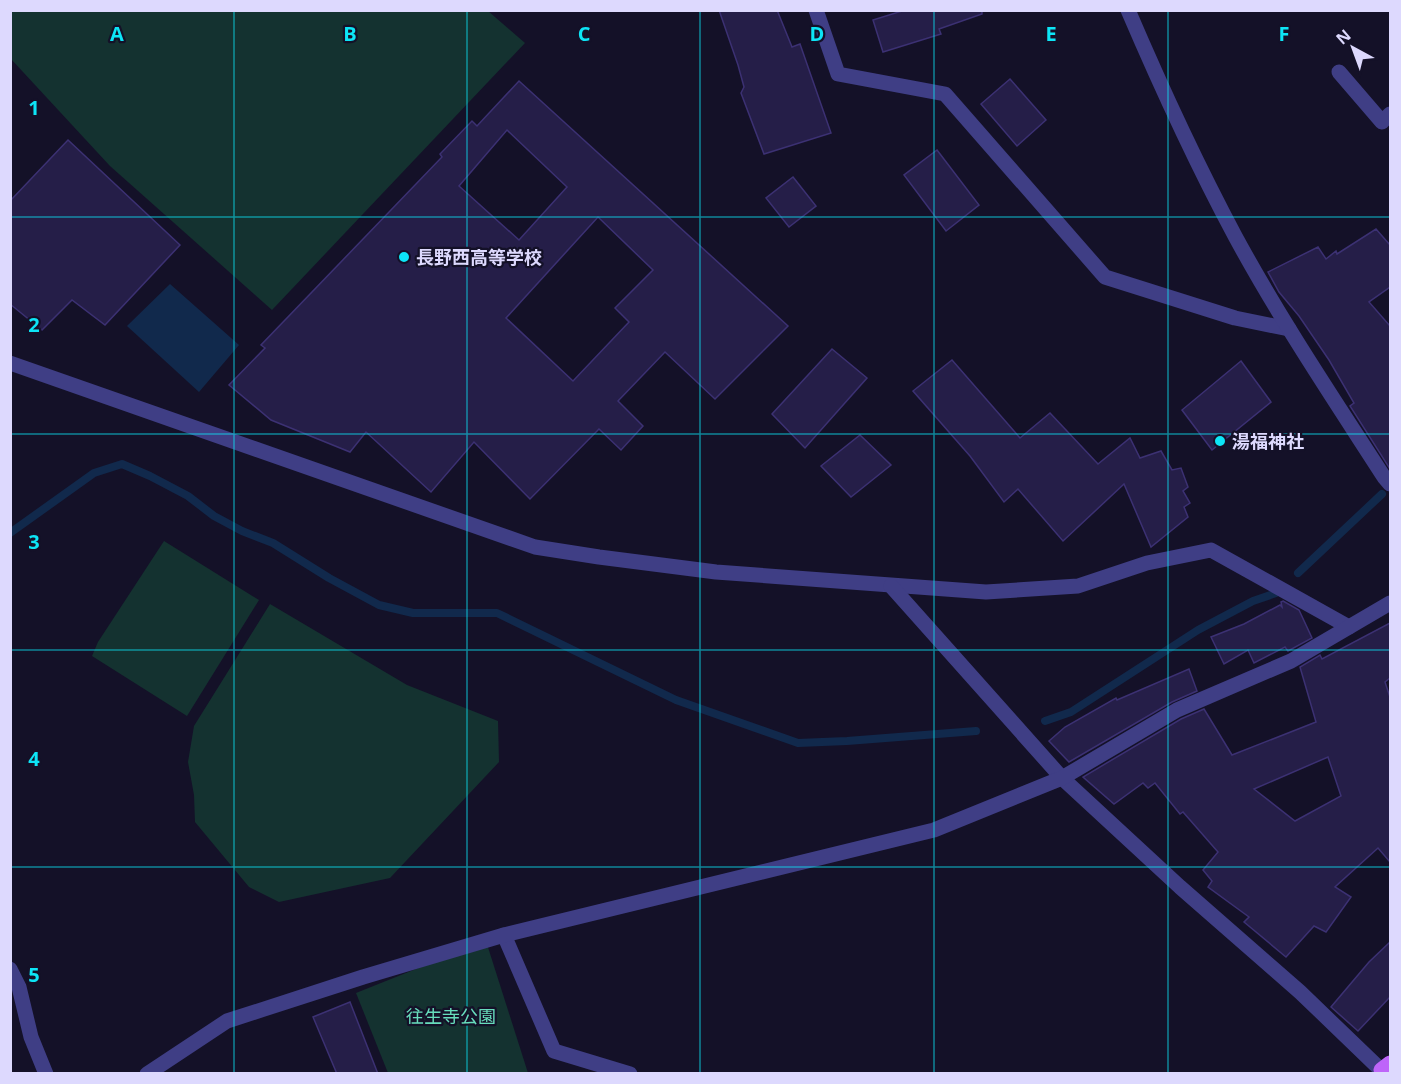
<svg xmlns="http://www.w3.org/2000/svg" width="1401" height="1084" font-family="'Open Sans','Noto Sans JP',sans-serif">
<rect width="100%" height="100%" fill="#141128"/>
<g fill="#143230">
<path d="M 11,10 L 488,11 L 525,43 L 272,310 L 110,166 L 11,59 Z"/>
<path d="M 164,541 L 259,600 L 187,716 L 92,656 L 98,642 Z"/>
<path d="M 270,604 L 407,685 L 498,721 L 499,762 L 390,878 L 279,902 L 249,887 L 195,822 L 194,795 L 188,762 L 194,726 Z"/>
<path d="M 486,941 L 528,1073 L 388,1073 L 356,993 Z"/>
</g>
<path fill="#11294c" d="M 170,284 L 239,345 L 199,392 L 127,326 Z"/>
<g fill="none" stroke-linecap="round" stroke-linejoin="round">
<g stroke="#11294c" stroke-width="8">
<path d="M 10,533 L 94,473 L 122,464 L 150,476 L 188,496 L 214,516 L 242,531 L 273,543 L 329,578 L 379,605 L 413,613 L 497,613 L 676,700 L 798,743 L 847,741 L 976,731"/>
<path d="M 1298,573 L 1382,494"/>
<path d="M 1045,721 L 1071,712 L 1198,630 L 1253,601 L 1276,593"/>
</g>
</g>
<g fill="#251e48" stroke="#3c3173" stroke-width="1.5" fill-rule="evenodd">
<path d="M 719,10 L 777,10 L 792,47 L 800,44 L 831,133 L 764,154 L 741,93 L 744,87 L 738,65 Z"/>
<path d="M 905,10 L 982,10 L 982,14 L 939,29 L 941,34 L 883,52 L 873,20 Z"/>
<path d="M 1010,79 L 1046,120 L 1017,146 L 981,104 Z"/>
<path d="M 519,81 L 788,326 L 715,399 L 665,352 L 618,401 L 643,426 L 621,450 L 599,429 L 530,499 L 474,442 L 431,492 L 366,432 L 350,452 L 271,420 L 229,385 L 265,348 L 261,345 L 442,157 L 440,154 L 472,121 L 477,126 ZM 507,130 L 567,187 L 519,240 L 459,186 ZM 598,217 L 653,270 L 615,308 L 629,322 L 573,381 L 506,318 Z"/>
<path d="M 68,140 L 180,245 L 105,325 L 72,300 L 42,330 L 10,304 L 10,201 Z"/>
<path d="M 937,150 L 979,205 L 946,231 L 904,175 Z"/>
<path d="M 793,177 L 816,206 L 789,227 L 766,198 Z"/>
<path d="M 1376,229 L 1390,245 L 1390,287 L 1369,302 L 1390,326 L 1390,469 L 1350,406 L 1354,403 L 1329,360 L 1299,316 L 1279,292 L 1268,272 L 1318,247 L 1326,259 L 1336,251 L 1337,254 Z"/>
<path d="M 832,349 L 867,378 L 805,448 L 772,414 Z"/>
<path d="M 952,360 L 1020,438 L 1050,413 L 1098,464 L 1130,438 L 1140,458 L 1161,451 L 1172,470 L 1181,468 L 1188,487 L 1183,491 L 1190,503 L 1184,507 L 1188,517 L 1151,547 L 1124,484 L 1063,541 L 1018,489 L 1004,502 L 970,456 L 913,391 Z"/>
<path d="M 1241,361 L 1271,402 L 1212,450 L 1182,410 Z"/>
<path d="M 860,435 L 891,465 L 851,497 L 821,466 Z"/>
<path d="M 1283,601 L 1299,610 L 1312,638 L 1288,651 L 1285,647 L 1254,663 L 1248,650 L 1224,664 L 1211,637 L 1244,624 L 1280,605 L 1282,607 L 1281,602 Z"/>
<path d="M 1390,623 L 1390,678 L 1385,682 L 1390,697 L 1390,862 L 1378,848 L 1335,887 L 1351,897 L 1326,932 L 1314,926 L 1286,957 L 1244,922 L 1249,917 L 1208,887 L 1212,881 L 1203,870 L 1218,852 L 1183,812 L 1180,814 L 1155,783 L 1148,788 L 1143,783 L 1114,804 L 1083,777 L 1181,719 L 1204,709 L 1232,755 L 1316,722 L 1300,667 L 1320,655 L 1322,659 ZM 1328,757 L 1341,796 L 1295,821 L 1254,789 Z"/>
<path d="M 1189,669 L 1197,691 L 1172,702 L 1069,762 L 1049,741 L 1065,727 L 1116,698 L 1117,700 Z"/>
<path d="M 1390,942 L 1390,997 L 1358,1031 L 1331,1007 L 1369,962 Z"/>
<path d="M 350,1002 L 378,1074 L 337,1074 L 313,1017 Z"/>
</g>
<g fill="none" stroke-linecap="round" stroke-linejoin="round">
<g stroke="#3f3e85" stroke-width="15">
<path d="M 816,10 L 838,74 L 945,94 L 1105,277 L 1235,318 L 1289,329"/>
<path d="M 1128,10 C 1161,87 1196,163 1235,236 C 1280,319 1333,398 1384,477 L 1390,484"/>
<path d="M 1339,72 L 1382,122 L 1390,114"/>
<path d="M 10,363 L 535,547 L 599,557 L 716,572 L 986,592 L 1078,586 L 1147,563 L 1211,550 L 1349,627"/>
<path d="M 891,586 L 1062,778 L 1180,887 L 1300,992 L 1381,1070"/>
<path d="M 504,935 L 554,1051 L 630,1074"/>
<path d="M 10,969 L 19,987 L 31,1037 L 46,1074"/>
<path d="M 147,1074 L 227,1021 L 363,977 L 504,935 L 934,830 L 1062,778 L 1177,710 L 1291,661 L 1390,603"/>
</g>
<path stroke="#be65f9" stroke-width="15" d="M 1384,1074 L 1381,1070 L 1390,1063"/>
</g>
<path fill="none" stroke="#0de5f6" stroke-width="1.5" stroke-opacity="0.55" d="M 234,10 L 234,1074M 467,10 L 467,1074M 700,10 L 700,1074M 934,10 L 934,1074M 1168,10 L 1168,1074M 10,217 L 1390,217M 10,434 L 1390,434M 10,650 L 1390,650M 10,867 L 1390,867"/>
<g fill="#0de5f6" stroke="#141128" stroke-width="2">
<circle cx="404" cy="257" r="6"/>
<circle cx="1220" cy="441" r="6"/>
</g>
<g text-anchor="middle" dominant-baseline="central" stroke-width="4.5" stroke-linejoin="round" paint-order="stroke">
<g font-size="18" font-weight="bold" fill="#ddd9fe" stroke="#141128" text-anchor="start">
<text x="416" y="257">長野西高等学校</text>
<text x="1232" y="441">湯福神社</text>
</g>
<g font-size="18" fill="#67dcbc" stroke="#141128">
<text x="451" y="1016">往生寺公園</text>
</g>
</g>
<g font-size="20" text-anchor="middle" font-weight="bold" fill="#0de5f6" stroke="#141128" stroke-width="4.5" stroke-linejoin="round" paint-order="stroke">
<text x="117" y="41">A</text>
<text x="350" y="41">B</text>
<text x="584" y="41">C</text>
<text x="817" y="41">D</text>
<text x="1051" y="41">E</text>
<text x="1284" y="41">F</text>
<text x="34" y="115">1</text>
<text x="34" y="332">2</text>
<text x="34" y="549">3</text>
<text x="34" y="766">4</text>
<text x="34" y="982">5</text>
</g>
<rect width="1401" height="1084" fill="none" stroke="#ddd9fe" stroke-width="24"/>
<g transform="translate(1353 48) rotate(319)" stroke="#141128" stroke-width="4.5" paint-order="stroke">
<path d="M0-4.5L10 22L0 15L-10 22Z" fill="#ddd9fe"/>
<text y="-9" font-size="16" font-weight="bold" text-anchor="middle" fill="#ddd9fe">N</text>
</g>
</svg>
